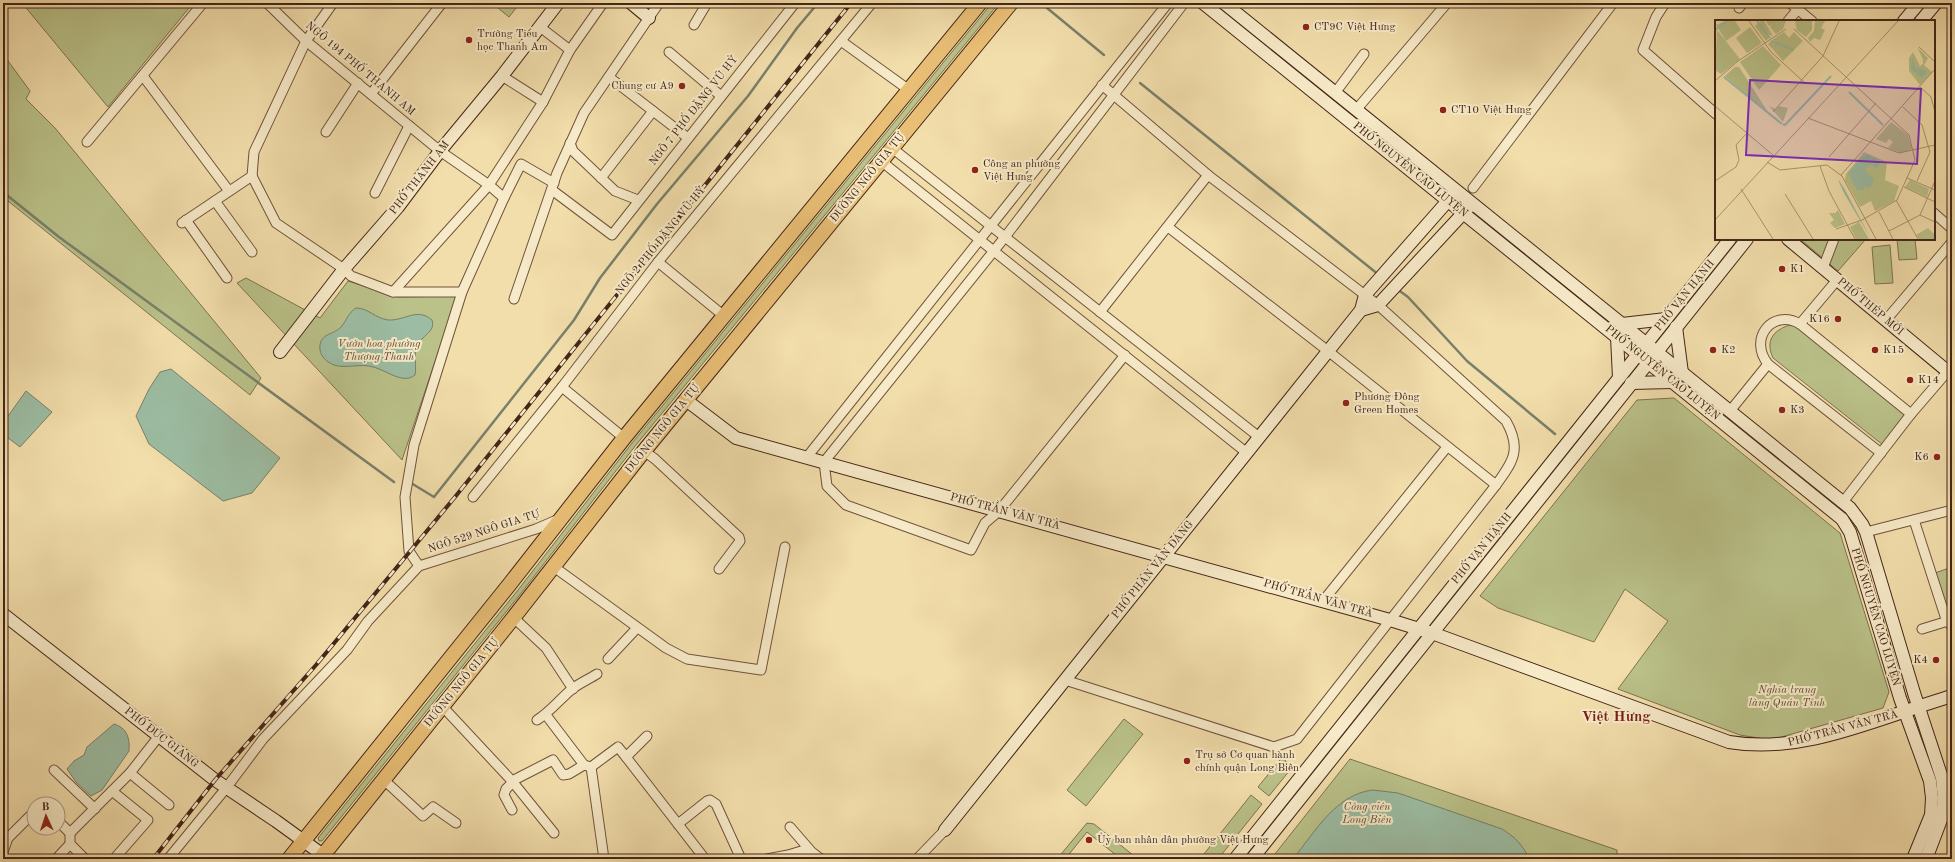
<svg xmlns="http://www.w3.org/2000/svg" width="1955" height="862" font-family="'Old Standard TT',serif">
<rect width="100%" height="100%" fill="#f2deab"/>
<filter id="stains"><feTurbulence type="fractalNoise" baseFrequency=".005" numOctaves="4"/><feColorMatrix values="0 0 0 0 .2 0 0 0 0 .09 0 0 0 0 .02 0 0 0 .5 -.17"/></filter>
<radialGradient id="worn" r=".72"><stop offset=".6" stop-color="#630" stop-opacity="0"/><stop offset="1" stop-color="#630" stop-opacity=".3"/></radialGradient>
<g fill="#bac189" stroke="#7f7350">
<path d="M 22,3 L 193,3 L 108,107 Z"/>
<path d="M 492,3 L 520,3 L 509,17 Z"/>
<path d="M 992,3 L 999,3 L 636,445 L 522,592 L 322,841 L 319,841 L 318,838 L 518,590 L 632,443 Z"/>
<path d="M 3,54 L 30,91 L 26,99 L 55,128 L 261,378 L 250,395 L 3,197 Z"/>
<path d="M 1800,239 L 1866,239 L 1838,271 Z"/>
<path d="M 1897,239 L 1915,239 L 1917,259 L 1899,260 Z"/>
<path d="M 1890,245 L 1893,283 L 1875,284 L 1872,247 Z"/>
<path d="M 246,278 L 320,318 L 348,281 L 397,297 L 457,296 L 402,460 L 237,283 Z"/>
<path d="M 1790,325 L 1799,327 L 1905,414 L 1883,445 L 1773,358 C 1765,341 1773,330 1790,325 Z"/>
<path d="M 1674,398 L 1840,533 L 1889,692 L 1883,708 L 1771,740 L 1740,735 L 1618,689 L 1668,621 L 1625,589 L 1594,642 L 1498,608 L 1480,596 L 1637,400 Z"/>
<path d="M 1952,567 L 1952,622 L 1935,573 Z"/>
<path d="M 1124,719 L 1143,734 L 1086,806 L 1067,790 Z"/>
<path d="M 1283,756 L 1290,770 L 1269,796 L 1258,787 Z"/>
<path d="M 1350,759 L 1617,850 L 1617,859 L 1271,859 Z"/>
<path d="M 1251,795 L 1262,804 L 1218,859 L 1200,859 Z"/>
<path d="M 1087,823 L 1094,824 L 1138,859 L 1121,859 L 1087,832 L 1066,858 L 1064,857 L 1062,859 L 1057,859 Z"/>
</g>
<g fill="#9cbda3" stroke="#79806b">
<path d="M 356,308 C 368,308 375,318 388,320 C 405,321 417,307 432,320 C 436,332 421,336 417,346 C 413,355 417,366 415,375 C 403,385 386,370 373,367 C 361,363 345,369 334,365 C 327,362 321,357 320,350 C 318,333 334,335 341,327 C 347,320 348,313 356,308 Z"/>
<path d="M 171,369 L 280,458 L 252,493 L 223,501 L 149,444 L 136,416 L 149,389 L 160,372 Z"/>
<path d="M 26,391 L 52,412 L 20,447 L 3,434 L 3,423 Z"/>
<path d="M 114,724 C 127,728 130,738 129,751 L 102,790 L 91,796 L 76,782 L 67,769 L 74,761 L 84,755 L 87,747 Z"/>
<path d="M 1373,790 L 1398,793 L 1502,829 C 1515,837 1523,845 1529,859 L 1293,859 C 1315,832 1336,794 1373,790 Z"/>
</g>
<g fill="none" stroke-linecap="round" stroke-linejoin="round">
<g stroke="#79806b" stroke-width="2.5">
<path d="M 1041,3 L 1104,55"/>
<path d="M 1140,83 L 1379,275"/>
<path d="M 3,192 L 59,237 L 394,482"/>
<path d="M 1397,289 L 1408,297 L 1467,361 L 1555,434"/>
<path d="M 411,483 L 434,497 L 574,320 L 600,278 L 657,204 L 748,96 L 797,28 L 818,3"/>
</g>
<defs>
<g id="street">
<path d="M 267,3 L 306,41 L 440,151 L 489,185 L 504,198"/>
<path d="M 1665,3 L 1656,17 L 1643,50 L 1716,114"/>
<path d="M 1790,3 L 1812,21"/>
<path d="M 1739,8 L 1743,3"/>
<path d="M 1788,21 L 1798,9"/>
<path d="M 694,25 L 707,3"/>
<path d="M 540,27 L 570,50"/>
<path d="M 841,41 L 909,90"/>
<path d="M 669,52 L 721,96"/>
<path d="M 143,76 L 229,191"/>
<path d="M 502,76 L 543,102"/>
<path d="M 609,77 L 688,138"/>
<path d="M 1102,85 L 1208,175 L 1378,305 L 1506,421 C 1522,449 1513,462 1496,485"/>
<path d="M 1335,93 L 1364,54"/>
<path d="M 371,94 L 442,3"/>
<path d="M 1356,110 L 1447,3"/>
<path d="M 326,132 L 358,83"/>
<path d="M 87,142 L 203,3"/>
<path d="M 570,143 L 573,151 L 615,191 L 638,200"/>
<path d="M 892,148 L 1259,437"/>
<path d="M 881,161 L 1247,453"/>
<path d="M 252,176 L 276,223 L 344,269 L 351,276 L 393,292 L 462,292"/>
<path d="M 252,176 L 254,152 L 306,41 L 333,3"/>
<path d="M 601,178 L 653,111"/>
<path d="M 554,183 L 521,164 L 504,198 L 462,292 L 414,445 L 405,497 L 409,551 L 419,566 L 536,529 L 559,519"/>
<path d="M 1473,188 L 1613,3"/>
<path d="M 552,190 L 612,235 L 795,3"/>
<path d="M 375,193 L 409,126"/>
<path d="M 215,201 L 252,252"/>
<path d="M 1934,213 L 1952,229"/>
<path d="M 186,220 L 227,278"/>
<path d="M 182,223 L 252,176"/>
<path d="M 658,262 L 724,316"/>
<path d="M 1823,268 L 1834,239"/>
<path d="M 393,292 L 489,185 L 543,102 L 570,50 L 603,3"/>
<path d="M 514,299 L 557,173 L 584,113 L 659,3"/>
<path d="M 1100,312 L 1208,175"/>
<path d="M 1886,320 L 1952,242"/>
<path d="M 1800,324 L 1837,280"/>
<path d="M 1125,355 L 999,511 L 985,523 L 971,550 L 846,505 L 827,486 L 824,462 L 1005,237 L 1184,3"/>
<path d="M 562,387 L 624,438"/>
<path d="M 1730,411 L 1768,364"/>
<path d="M 644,451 L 655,459 L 739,537 L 740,541 L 719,569"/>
<path d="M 1881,453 L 1768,364 C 1748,339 1772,308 1800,324 L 1911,414"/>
<path d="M 807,457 L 1168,3"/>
<path d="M 473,497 L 562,387 L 658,262 L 872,3"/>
<path d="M 1843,502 L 1911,414 L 1948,371"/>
<path d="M 1914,520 L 1945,616 L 1952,627"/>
<path d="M 1866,532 L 1952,510"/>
<path d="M 554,567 L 666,648 L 687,659 L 761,670 L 785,547"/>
<path d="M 1323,601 L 1447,447"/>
<path d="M 514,618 L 546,648 L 573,689"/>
<path d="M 1922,629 L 1948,621"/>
<path d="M 608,659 L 637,628"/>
<path d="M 1065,680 L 1274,747 L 1297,739 L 1496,485 L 1328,351 L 1168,227"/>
<path d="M 443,707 L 512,781 L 553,760 L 563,775 L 569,774 L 584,765 L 591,767"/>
<path d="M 546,715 L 584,765"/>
<path d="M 537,720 C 550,712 560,699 572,689 C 580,683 589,679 597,674"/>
<path d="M 626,757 L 705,859"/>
<path d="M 591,767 L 604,859"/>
<path d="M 591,767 L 618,747 L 626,757 L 647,736"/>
<path d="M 54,770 L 95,809"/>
<path d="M 130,773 L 169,805"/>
<path d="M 384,780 L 423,816 L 433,807 L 456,823"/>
<path d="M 512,781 L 554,833"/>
<path d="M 112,791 L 148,820 L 114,859"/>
<path d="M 41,804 L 42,804"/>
<path d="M 512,810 L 504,795 L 506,789 L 513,782"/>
<path d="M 58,821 L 70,833 L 130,773 L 159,736"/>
<path d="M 678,824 L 707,801 L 710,800 L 716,804 L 741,859"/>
<path d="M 790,827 L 810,850"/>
<path d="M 70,833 L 70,844 L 85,859"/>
<path d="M 3,852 L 8,838 L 34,812"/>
<path d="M 56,859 L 70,844"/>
<path d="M 168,859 L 227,787 L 263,739 L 347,650 L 368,621 L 419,566"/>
<path d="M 767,859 L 788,855 L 808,849 L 821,859"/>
<path d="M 917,859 L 945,830"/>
</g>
<g id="secondary">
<path d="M 631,3 L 649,18"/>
<path d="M 1203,3 L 1842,519 L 1850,532 L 1900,698 L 1930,781 L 1932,798 L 1931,815 L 1913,859"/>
<path d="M 1224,3 L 1850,508 L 1862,524 L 1866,532 L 1914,693 L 1942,778 L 1944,799 L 1942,817 L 1926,859"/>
<path d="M 1904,21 L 1919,3"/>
<path d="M 1921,21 L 1936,3"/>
<path d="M 1788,239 L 1952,375"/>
<path d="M 1361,310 L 1378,305 L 1468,208"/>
<path d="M 1622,324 L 1666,319"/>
<path d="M 1676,327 L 1682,373"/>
<path d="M 1617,337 L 1619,378"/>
<path d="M 280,352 L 344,269 L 398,207 L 440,151 L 502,76 L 558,3"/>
<path d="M 1631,383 L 1672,382"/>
<path d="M 686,400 L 736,438 L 1390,620 L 1432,633 L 1729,742 C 1805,755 1880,717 1952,696"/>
<path d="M 3,614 L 215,780 L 276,821 L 323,855"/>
<path d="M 945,830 L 1361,310 L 1365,295 L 1453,195"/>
<path d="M 1235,859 L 1730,239"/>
<path d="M 1252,859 L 1747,239"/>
</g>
<g id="primary">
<path d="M 289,859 L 509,585 L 624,438 L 980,3"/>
<path d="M 320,859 L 510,622 L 644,451 L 1011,3"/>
</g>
</defs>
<use href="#street" stroke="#70533d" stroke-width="11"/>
<use href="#secondary" stroke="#442518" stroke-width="14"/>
<use href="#primary" stroke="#442518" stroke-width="16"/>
<use href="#street" stroke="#f7eac8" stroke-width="9"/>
<use href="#secondary" stroke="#f7eac8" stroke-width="12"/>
<use href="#primary" stroke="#e9bf76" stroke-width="14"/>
<defs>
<path id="rail" d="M 153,859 L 215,780 L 316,665 L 455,497 L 851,3"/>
</defs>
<use href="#rail" stroke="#442518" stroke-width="4"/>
<use href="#rail" stroke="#f7eac8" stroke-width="2.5" stroke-dasharray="8" stroke-linecap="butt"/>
</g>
<g fill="#8f2418" stroke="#f7eac8" stroke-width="1.5">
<circle cx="1306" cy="27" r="4"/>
<circle cx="469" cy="40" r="4"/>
<circle cx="682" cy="86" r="4"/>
<circle cx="1443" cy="110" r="4"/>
<circle cx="975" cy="170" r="4"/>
<circle cx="1782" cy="269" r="4"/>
<circle cx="1838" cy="319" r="4"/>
<circle cx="1713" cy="350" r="4"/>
<circle cx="1875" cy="350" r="4"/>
<circle cx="1910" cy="380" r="4"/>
<circle cx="1346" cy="403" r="4"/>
<circle cx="1782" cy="410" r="4"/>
<circle cx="1937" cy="457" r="4"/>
<circle cx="1936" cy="660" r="4"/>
<circle cx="1187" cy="761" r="4"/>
<circle cx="1089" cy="840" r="4"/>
</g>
<g text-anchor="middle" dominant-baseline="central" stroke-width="4" stroke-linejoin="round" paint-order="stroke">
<g font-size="11" fill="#442518" stroke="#f7eac8" text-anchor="start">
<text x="1314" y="27">CT9C Việt Hưng</text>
<text x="477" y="34">Trường Tiểu<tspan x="477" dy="13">học Thanh Am</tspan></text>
<text x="674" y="86" text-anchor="end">Chung cư A9</text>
<text x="1451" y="110">CT10 Việt Hưng</text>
<text x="983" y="164">Công an phường<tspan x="983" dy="13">Việt Hưng</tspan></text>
<text x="1790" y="269">K1</text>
<text x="1830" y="319" text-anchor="end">K16</text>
<text x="1721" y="350">K2</text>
<text x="1883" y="350">K15</text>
<text x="1918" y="380">K14</text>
<text x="1354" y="397">Phương Đông<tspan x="1354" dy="13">Green Homes</tspan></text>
<text x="1790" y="410">K3</text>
<text x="1929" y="457" text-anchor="end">K6</text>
<text x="1928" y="660" text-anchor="end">K4</text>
<text x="1195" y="755">Trụ sở Cơ quan hành<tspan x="1195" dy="13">chính quận Long Biên</tspan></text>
<text x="1097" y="840">Ủy ban nhân dân phường Việt Hưng</text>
</g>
<g font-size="11" fill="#442518" stroke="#f7eac8">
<text transform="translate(360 69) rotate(40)">NGÕ 194 PHỐ THANH AM</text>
<text transform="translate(694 111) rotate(-52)">NGÕ 7 PHỐ ĐẶNG VŨ HỶ</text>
<text transform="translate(1410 170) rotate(39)">PHỐ NGUYỄN CAO LUYỆN</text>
<text transform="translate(420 178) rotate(-52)">PHỐ THANH AM</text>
<text transform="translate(868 178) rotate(-51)">ĐƯỜNG NGÔ GIA TỰ</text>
<text transform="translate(661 241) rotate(-51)">NGÕ 2 PHỐ ĐẶNG VŨ HỶ</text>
<text transform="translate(1685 296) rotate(-51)">PHỐ VẠN HẠNH</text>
<text transform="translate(1870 307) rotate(40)">PHỐ THÉP MỚI</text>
<text transform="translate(1662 373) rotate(39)">PHỐ NGUYỄN CAO LUYỆN</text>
<text transform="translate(663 429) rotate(-51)">ĐƯỜNG NGÔ GIA TỰ</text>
<text transform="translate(1005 512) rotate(15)">PHỐ TRẦN VĂN TRÀ</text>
<text transform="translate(484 532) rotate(-18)">NGÕ 529 NGÔ GIA TỰ</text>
<text transform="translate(1482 549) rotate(-51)">PHỐ VẠN HẠNH</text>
<text transform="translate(1153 570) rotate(-51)">PHỐ PHAN VĂN ĐÁNG</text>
<text transform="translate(1318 599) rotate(16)">PHỐ TRẦN VĂN TRÀ</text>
<text transform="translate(1875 617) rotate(73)">PHỐ NGUYỄN CAO LUYỆN</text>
<text transform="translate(462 683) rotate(-51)">ĐƯỜNG NGÔ GIA TỰ</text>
<text transform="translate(1843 729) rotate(-15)">PHỐ TRẦN VĂN TRÀ</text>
<text transform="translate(161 738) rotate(38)">PHỐ ĐỨC GIANG</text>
</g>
<g font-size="11" font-style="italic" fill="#624c34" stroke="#f7eac8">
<text x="379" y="344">Vườn hoa phường<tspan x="379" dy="13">Thượng Thanh</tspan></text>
<text x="1787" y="690">Nghĩa trang<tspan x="1787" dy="13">làng Quán Tỉnh</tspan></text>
<text x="1367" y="807">Công viên<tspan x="1367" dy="13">Long Biên</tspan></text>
</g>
<g font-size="15" font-weight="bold" fill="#7a1f14" stroke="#f7eac8">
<text x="1616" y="717">Việt Hưng</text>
</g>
</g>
<g transform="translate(1715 20)">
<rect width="220" height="220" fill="#f2deab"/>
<path d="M 10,1 L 20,1 L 26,10 L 11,21 L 1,5 ZM 46,1 L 49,1 L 58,16 L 52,14 L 44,3 ZM 51,1 L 71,1 L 68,9 L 61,14 L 55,7 L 57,5 L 54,6 ZM 80,1 L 97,1 L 97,10 L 91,17 L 82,10 ZM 100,1 L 110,1 L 106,8 L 110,10 L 105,20 L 99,18 L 95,22 L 93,18 L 99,11 ZM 44,3 L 54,18 L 51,21 L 40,6 ZM 35,7 L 47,23 L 32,33 L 21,18 ZM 2,10 L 25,39 L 6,54 L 0,50 ZM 69,12 L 74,18 L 79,12 L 88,21 L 68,41 L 53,24 L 56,21 L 59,24 L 61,22 L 57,20 ZM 48,26 L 66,45 L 44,70 L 25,42 ZM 202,27 L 213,38 L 209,45 L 217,52 L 205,65 L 194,51 L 194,38 L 198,32 L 205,46 L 208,44 L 208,39 ZM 20,47 L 24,47 L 55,95 L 10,56 ZM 54,86 L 61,89 L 64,86 L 73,88 L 68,102 ZM 176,102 L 193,115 L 197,129 L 186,133 L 173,128 L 178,122 L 174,119 L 171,123 L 161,119 ZM 149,132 L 172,142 L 170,160 L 184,166 L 179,181 L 160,191 L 156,181 L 145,187 L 130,160 L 131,154 ZM 195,160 L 214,169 L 212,177 L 190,167 ZM 123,190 L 130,204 L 120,208 L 115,203 L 119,200 L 114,193 L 120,193 ZM 144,202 L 154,219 L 141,219 L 135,207 ZM 213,208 L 220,215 L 220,219 L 204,219 L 201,215 Z" fill="#bac189"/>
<path d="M 197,38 L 201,48 L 212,51 L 207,58 L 196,49 ZM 153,135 L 163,140 L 165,145 L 161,148 L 156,145 L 151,147 L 151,152 L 158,158 L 158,164 L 153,168 L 149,167 L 149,170 L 142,170 L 133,153 L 148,136 ZM 125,160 L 125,162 L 129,168 L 156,219 L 129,173 L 124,162 Z" fill="#9cbda3"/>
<path fill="none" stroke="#9cbda3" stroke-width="2" d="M 42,1 L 55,18M 0,10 L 12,1M 56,21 L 79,30M 9,57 L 67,104M 134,72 L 168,105M 68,104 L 70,105 L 116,56"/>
<path fill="none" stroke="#ac9470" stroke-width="1" d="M 34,1 L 56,32 L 91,64M 79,9 L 194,115 L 200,140 L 182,180 L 147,200M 204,27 L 220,42M 0,61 L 23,41 L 71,9M 205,67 L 216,77 L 220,92M 0,86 L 59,136M 188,87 L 207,105 L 215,132 L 202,161M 58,92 L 108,36 L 124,1M 93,98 L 184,133 L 220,125M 114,137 L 161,83M 52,142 L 65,150 L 112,145M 112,145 L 127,156 L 161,219M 105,146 L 114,171 L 140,219M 126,155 L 220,49M 192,158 L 220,170M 0,161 L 21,147 L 24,140 L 21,125 L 32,113M 189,167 L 220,182M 26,169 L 58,219M 70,174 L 98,219M 181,180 L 203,219M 164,192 L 178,219M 205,195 L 220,202M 0,200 L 183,1M 121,209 L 147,200M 174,211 L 205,195 L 220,161"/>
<path fill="#7b2cbf" fill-opacity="0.15" stroke="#7b2cbf" stroke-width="2" d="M 35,60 L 206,69 L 202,144 L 31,135 Z"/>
<rect width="220" height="220" fill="none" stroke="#442518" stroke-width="2"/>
</g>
<rect width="1955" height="862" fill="none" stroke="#f2deab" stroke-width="16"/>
<rect x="4" y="4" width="1947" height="854" fill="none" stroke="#442518" stroke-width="2"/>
<rect x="8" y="8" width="1939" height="846" fill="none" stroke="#442518"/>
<g transform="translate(46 816) rotate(357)"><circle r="19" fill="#f7eac8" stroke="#af9b82"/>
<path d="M0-3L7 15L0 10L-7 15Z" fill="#8f2418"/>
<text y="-6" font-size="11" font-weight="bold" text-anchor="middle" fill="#442518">B</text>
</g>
<rect width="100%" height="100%" filter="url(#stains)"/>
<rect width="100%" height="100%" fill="url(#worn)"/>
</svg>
